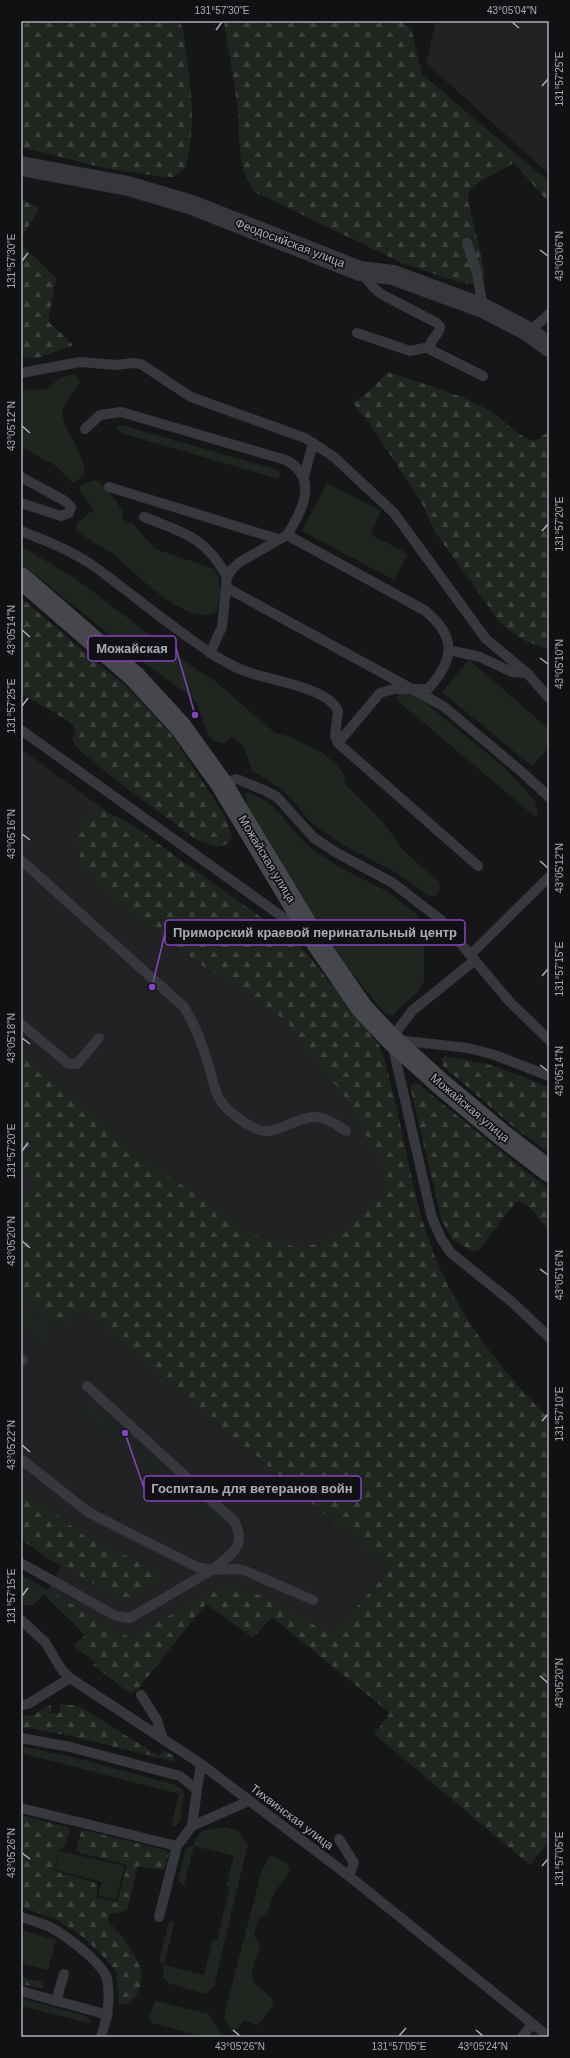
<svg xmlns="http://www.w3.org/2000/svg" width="570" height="2058" font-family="Arial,sans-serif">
<defs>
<pattern id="forest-firs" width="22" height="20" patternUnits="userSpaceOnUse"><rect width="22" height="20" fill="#1e261f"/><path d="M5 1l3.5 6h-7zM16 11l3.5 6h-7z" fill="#3c433d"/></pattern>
</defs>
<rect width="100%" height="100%" fill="#161618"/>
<g fill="#222225">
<path d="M 436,21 L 549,21 L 549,174 L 426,63 Z"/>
<path d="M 21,749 L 112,815 L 378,1069 L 425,1263 L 380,1318 L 21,1095 Z"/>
<path d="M 21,1173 L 33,1183 L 21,1197 Z"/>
<path d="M 21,1296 L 62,1330 L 81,1308 L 390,1569 L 332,1635 L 259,1595 L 208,1594 L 132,1639 L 48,1590 L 63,1564 L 21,1536 Z"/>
</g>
<g fill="#1e261f">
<path d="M 70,375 L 76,375 L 80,381 C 76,391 67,398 63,408 C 57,425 88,453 84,476 L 74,482 L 70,481 L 56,466 L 21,447 L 21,390 L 47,389 L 60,378 Z"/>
<path d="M 122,425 L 278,470 L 281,473 L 278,479 L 121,433 L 117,430 L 118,426 Z"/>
<path d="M 95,480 C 106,485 117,502 123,513 L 121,518 L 128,524 L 132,523 L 155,549 L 215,569 C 222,584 221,596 216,612 C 188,629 135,572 114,555 C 102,546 87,540 76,529 L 77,523 L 92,511 L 93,509 L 80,492 L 81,485 Z"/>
<path d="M 327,483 L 381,511 L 370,534 L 408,554 L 394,580 L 302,531 Z"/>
<path d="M 21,546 L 76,579 L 194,668 L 215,681 L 275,733 L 291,737 L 323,753 L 336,764 L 344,775 L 345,784 L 382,821 L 403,850 L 439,882 L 440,889 L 435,896 L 429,896 L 396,873 L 342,844 L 321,830 L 310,822 L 294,802 L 280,788 L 252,771 C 247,756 246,744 231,736 L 224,744 L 214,741 L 208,735 L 197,704 L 185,692 L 148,666 L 21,563 Z"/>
<path d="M 469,660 L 549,729 L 549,747 L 532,766 L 442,692 Z"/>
<path d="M 400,693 L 416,695 L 505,768 L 535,801 L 538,814 L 535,816 L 526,809 L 398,701 L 396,698 Z"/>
<path d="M 249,792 L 269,803 L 281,814 L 294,832 L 311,848 L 334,864 L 388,892 L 417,915 L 422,922 L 424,940 L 424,982 L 418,992 L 401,1006 L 394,1015 L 387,1015 C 332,956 290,874 247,805 L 245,794 Z"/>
<path d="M 21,1303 C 39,1318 49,1320 44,1346 L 21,1327 Z"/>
<path d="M 82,1404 L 93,1407 L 218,1518 L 221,1523 L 221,1528 L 77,1405 Z"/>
<path d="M 21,1575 L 48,1590 L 33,1605 L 25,1605 L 21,1602 Z"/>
<path d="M 21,1746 L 68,1756 L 173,1784 L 182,1789 L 184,1793 L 180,1820 L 177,1825 L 171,1827 L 179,1794 L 21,1753 Z"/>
<path d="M 224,1827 L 236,1830 L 248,1844 L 214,1986 L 205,1994 L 168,1983 L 163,1977 L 164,1965 L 159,1961 L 169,1922 L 175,1920 L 164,1965 L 204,1975 L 213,1940 L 217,1940 L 230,1887 L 226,1886 L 234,1856 L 194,1846 L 184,1886 L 178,1881 L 186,1847 L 194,1846 L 195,1840 L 203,1830 Z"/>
<path d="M 60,1851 L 124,1866 L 116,1900 L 98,1896 L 102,1882 L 55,1870 Z"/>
<path d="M 272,1855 L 288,1864 L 290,1872 C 285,1880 276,1888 273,1896 C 267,1912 273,1908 258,1920 L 254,1936 L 260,1945 C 258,1955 252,1966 252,1976 C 251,1988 275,1993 273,2005 L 257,2026 L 244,2020 L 234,2032 L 232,2032 L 224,2019 L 225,2011 L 261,1873 L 268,1858 Z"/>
<path d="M 21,1930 L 56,1940 L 48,1970 L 21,1963 Z"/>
<path d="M 21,1998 L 86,2016 L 92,2024 L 21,2006 Z"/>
<path d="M 155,2001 L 209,2014 L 223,2037 L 205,2037 L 152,2023 L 149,2018 Z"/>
</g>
<g fill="url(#forest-firs)">
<path d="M 21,21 L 179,21 L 183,29 C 189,79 198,118 186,167 L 173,177 L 158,176 L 104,168 L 21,147 Z"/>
<path d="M 224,21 L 400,21 L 411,28 L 422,74 L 549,182 L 549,203 L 514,163 L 478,183 L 469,191 L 468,200 L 485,273 L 480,281 L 471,284 L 458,282 L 402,263 L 255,192 C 237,168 240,141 238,113 C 235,82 228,52 224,21 Z"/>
<path d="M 21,199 L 39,208 L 21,240 Z"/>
<path d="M 21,244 L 56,278 L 48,321 L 73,345 L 35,359 L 21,356 Z"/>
<path d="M 388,372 C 423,384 461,393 493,413 C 510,424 515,436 536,441 L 549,431 L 549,650 L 523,640 L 501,624 L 435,532 L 422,503 L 370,424 L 353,403 L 368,392 Z"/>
<path d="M 21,598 L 129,689 L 171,734 L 225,816 L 232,837 L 228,844 L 218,847 L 197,840 L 114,779 L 75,746 L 72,739 L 75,731 L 73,724 L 21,693 Z"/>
<path d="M 99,809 L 125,820 L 300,945 L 379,1045 L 383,1055 C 390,1081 397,1106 402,1132 C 410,1169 417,1208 430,1244 C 453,1308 500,1371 549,1418 L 549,1842 L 530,1865 L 374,1734 L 390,1713 L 272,1617 L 253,1638 L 206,1604 L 138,1689 L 131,1694 L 93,1665 L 95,1662 L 75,1647 L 74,1645 L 85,1635 L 43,1594 L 48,1590 L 132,1639 C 152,1627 213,1585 233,1587 C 262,1591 305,1621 332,1635 L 390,1569 L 81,1308 L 62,1330 L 21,1296 L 21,1197 L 33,1183 L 21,1173 L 21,1053 L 154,1166 L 258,1237 L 293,1246 L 319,1244 L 338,1233 L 368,1211 L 384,1187 L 382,1164 L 342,1092 L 322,1069 L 287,1022 L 244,988 L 207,969 L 108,896 L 91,877 L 82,862 L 76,843 L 88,812 Z"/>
<path d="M 445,1056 L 491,1065 L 549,1087 L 549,1153 L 510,1124 L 443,1066 L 441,1060 Z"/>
<path d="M 417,1083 L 549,1190 L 549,1230 C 539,1222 531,1201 516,1202 L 479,1250 L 473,1252 L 452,1239 L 442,1221 L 410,1087 L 412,1084 Z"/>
<path d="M 21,1487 L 80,1533 L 164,1575 L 165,1578 C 151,1587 136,1600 119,1598 L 48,1558 L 21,1539 Z"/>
<path d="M 60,1704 L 79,1706 L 159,1756 L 163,1750 L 172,1755 L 176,1762 L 71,1736 L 21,1727 L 21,1716 L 33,1715 L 51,1705 L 51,1713 L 60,1713 Z"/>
<path d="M 21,1815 L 68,1827 L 70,1829 L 64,1847 L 59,1850 L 54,1871 L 97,1883 L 97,1898 L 117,1902 L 127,1866 L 124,1864 L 78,1852 L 76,1850 L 81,1832 L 83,1830 L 166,1850 L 169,1853 L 164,1870 L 138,1866 L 128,1907 L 125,1911 L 110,1914 C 109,1917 107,1920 109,1923 C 111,1926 115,1928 118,1931 C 136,1954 157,1983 126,2005 L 119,2004 L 116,1971 L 98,1951 L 83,1937 L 56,1919 L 21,1907 Z"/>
<path d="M 21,1977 L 42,1982 L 44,1989 L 21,1984 Z"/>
</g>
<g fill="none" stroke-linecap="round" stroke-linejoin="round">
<g stroke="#37383d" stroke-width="10">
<path d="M 467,243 L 477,273 L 483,308"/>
<path d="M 361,272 L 374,288 L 381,294 L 437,323 L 440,327 C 439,336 427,341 431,350 L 483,376"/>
<path d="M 529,332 L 549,314"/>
<path d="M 357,333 L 410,351 L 430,347"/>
<path d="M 21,373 L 80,362 L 116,365 L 133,363 L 141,364 L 191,397 L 305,438 L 334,457 L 394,513 L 486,639 L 527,673 L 549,698"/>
<path d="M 85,429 L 100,415 L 121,412 L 286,460 C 319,478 303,510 287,535"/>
<path d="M 21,477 L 65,501 L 71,507 L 69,513 L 61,516 L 21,503"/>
<path d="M 304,477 L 313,443"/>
<path d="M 109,487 L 278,539"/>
<path d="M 144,517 C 184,533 206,537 227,577"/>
<path d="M 21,531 C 47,541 72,551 95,567 C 128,591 159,617 192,640 C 209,652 226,664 245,671 C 267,680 328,687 338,711 L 335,736 L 338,743 L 478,866"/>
<path d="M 227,588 L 443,706 L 523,773 L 549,797"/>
<path d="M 449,650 L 480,657 L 512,672 L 527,673"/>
<path d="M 210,653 L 222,627 L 227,577 L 232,569 L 240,562 L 287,535 L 424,610 C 456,635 456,659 428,689 L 394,689 L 380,693 L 338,743"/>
<path d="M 21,730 L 305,933"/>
<path d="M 221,783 L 237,779 L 266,791 L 277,797 L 314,838 L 337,853 L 393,883 L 441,920 L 509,1001 L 549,1040"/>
<path d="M 21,860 L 184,1007 C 195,1025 202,1043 208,1063 C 212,1075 213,1088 220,1100 C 228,1112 255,1134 270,1131 C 285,1128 298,1118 313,1117 C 326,1116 336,1125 346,1131"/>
<path d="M 471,954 L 549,877"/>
<path d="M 475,960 L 412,1011 L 391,1039 L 432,1218 L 442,1240 L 451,1253 L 512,1302 L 549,1337"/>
<path d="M 21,1024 L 69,1064 L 77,1064 L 99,1038"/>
<path d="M 397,1040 L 468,1048 L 495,1055 L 549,1076"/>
<path d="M 21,1359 L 23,1360"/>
<path d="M 87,1386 L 234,1521 C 248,1547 231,1554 212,1570"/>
<path d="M 21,1459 L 88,1512 L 197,1567 L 212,1570 L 130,1618 L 116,1616 L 21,1563"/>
<path d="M 212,1570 L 237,1569 L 246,1571 L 313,1600"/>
<path d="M 21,1620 L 45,1642 L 62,1670 L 70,1678 L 201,1764 L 349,1876 L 549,2037"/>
<path d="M 141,1695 L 157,1720 L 162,1737"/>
<path d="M 21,1705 L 28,1704 L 70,1678"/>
<path d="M 21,1738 L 70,1747 L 180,1776 L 197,1790 L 192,1826 L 177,1846 L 21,1808"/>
<path d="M 197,1790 L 201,1764"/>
<path d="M 192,1826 L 249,1801"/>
<path d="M 339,1839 L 354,1863 L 349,1876"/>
<path d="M 21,1917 C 31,1920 41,1923 50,1927 C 65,1935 103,1963 107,1979 C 111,1998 107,2019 101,2037"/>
<path d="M 159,1917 L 177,1846"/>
<path d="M 21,1991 L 108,2015"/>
<path d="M 56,2001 L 64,1974"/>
<path d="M 522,2037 L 532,2024"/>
</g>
<path stroke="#37383d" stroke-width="20" d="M 21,166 L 128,186 L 192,205 L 360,271 L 393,275 L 483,308 L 529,332 L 549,347"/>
<path stroke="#45474d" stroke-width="22" d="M 21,578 L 134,676 L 180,726 L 221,783 L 316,941 L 362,1008 L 391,1039 L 442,1085 L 502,1135 L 549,1171"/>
</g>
<path fill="none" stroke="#a8adb8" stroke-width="1.5" d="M 512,22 L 519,28M 216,30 L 222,22M 542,86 L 548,79M 540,250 L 548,256M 22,261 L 28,253M 22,426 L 30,433M 542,531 L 548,524M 22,630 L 30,637M 540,658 L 548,664M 22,706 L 28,698M 22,834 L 30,840M 540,861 L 548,868M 542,976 L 548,969M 22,1038 L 30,1044M 540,1065 L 548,1071M 22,1151 L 28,1143M 22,1241 L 30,1248M 540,1269 L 548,1275M 542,1421 L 548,1414M 22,1445 L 30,1452M 22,1596 L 28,1588M 540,1676 L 548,1683M 22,1853 L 30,1859M 542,1866 L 548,1859M 233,2030 L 240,2036M 476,2030 L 483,2036M 399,2036 L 406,2028"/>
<g text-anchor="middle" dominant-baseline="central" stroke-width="3.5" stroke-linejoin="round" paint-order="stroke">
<g font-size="12" fill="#a8adb8" stroke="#111113">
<text transform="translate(290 243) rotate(21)">Феодосийская улица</text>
<text transform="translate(267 859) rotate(59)">Можайская улица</text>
<text transform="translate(470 1108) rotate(40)">Можайская улица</text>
<text transform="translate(292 1817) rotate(37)">Тихвинская улица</text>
</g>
</g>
<path fill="none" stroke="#8446be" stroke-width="1.5" d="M195 715L176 648M152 987L165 933M125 1433L144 1488"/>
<g fill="#8446be" stroke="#111113" stroke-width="1.5">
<circle cx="195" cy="715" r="4"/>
<circle cx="152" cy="987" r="4"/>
<circle cx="125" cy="1433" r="4"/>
</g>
<g fill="#111113" stroke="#8446be" stroke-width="1.5">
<rect x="88" y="636" width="88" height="25" rx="4"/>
<rect x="165" y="920" width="300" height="25" rx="4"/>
<rect x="144" y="1476" width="217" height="25" rx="4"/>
</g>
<g font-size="13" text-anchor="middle" font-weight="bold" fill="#a8adb8">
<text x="132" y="653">Можайская</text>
<text x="315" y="937">Приморский краевой перинатальный центр</text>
<text x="252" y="1493">Госпиталь для ветеранов войн</text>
</g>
<rect width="570" height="2058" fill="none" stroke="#111113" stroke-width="44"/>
<rect x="22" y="22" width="526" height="2014" fill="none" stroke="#a8adb8" stroke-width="1.5"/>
<g font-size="10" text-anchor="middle" fill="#a8adb8">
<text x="222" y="14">131°57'30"E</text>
<text x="512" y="14">43°05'04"N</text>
<text transform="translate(559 79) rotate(-90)" y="4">131°57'25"E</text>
<text transform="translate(559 256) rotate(-90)" y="4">43°05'06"N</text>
<text transform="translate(11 261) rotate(-90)" y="4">131°57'30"E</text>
<text transform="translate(11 426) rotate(-90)" y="4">43°05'12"N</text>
<text transform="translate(559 524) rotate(-90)" y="4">131°57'20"E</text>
<text transform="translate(11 630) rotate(-90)" y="4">43°05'14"N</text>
<text transform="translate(559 664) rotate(-90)" y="4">43°05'10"N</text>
<text transform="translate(11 706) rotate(-90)" y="4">131°57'25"E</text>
<text transform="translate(11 834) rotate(-90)" y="4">43°05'16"N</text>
<text transform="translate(559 868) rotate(-90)" y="4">43°05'12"N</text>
<text transform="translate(559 969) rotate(-90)" y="4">131°57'15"E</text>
<text transform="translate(11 1038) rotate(-90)" y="4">43°05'18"N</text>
<text transform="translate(559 1071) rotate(-90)" y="4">43°05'14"N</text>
<text transform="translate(11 1151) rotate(-90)" y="4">131°57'20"E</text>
<text transform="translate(11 1241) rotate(-90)" y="4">43°05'20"N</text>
<text transform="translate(559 1275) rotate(-90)" y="4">43°05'16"N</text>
<text transform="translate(559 1414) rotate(-90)" y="4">131°57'10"E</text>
<text transform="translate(11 1445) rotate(-90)" y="4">43°05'22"N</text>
<text transform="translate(11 1596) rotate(-90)" y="4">131°57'15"E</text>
<text transform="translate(559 1683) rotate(-90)" y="4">43°05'20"N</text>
<text transform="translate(11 1853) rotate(-90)" y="4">43°05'26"N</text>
<text transform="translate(559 1859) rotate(-90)" y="4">131°57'05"E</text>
<text x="240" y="2050">43°05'26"N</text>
<text x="399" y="2050">131°57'05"E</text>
<text x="483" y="2050">43°05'24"N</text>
</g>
</svg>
